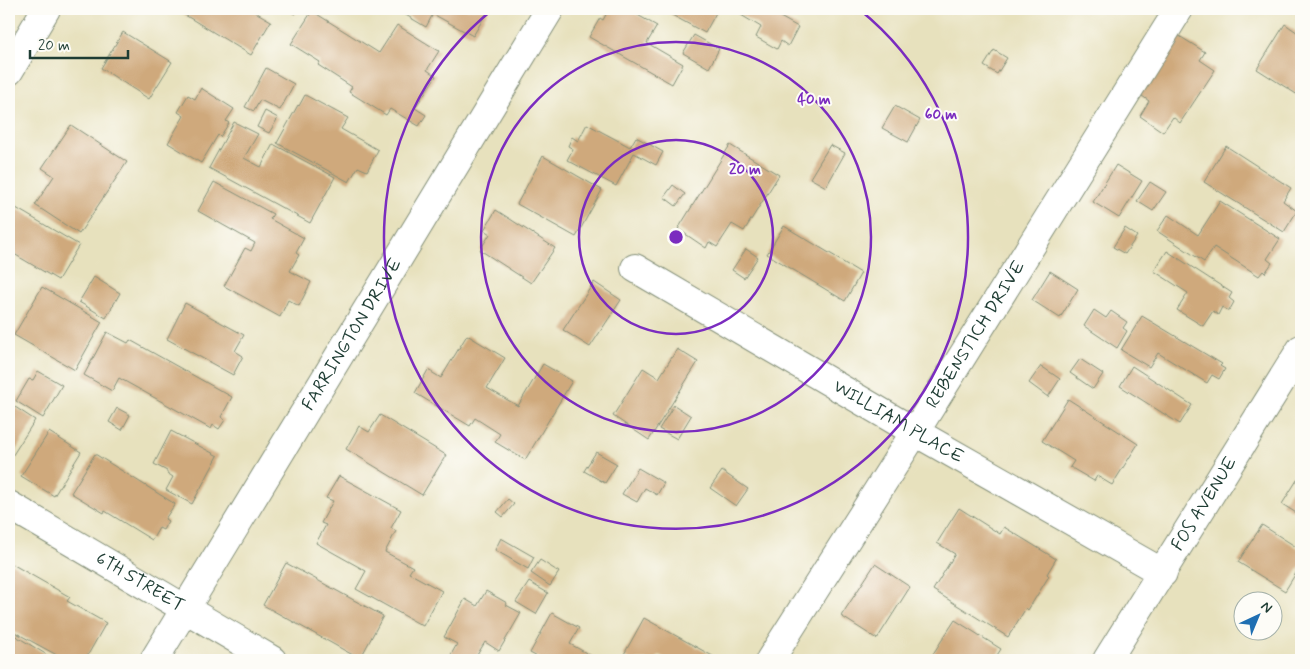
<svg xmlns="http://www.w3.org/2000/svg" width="1310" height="669" font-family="Mynerve,sans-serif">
<rect width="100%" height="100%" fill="#fdfcf7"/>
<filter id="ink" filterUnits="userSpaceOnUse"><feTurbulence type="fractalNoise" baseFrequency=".02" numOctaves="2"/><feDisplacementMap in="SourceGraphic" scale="10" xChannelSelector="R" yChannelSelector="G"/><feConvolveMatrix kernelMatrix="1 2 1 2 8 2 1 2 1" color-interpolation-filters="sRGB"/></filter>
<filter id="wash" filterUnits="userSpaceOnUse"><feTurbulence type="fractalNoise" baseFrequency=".0096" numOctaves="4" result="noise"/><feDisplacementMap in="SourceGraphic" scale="20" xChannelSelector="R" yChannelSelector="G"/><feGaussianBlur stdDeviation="1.12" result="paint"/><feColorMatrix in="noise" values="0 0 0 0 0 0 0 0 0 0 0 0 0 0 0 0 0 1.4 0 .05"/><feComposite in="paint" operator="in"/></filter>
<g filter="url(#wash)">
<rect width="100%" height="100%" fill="#e7e1bd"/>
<g id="blocks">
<g fill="#cfa97b">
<path d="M 175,9 L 250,9 L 271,21 L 251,55 Z"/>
<path d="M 285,9 L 298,9 L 295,14 Z"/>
<path d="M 400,9 L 489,9 L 473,36 L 433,14 L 426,27 L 399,11 Z"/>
<path d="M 609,9 L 627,9 L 657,26 L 647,43 L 683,64 L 672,84 L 589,37 L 600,18 L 603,20 Z"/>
<path d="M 661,9 L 718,9 L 705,33 Z"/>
<path d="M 731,9 L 766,9 L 798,27 L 788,46 L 781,41 L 777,49 L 756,37 L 761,27 Z"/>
<path d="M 849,9 L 861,9 L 857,14 Z"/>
<path d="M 312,11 L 379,53 L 397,25 L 439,51 L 427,70 L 436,76 L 415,108 L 426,115 L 419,126 L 390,109 L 386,115 L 349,92 L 352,87 L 318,65 L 320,62 L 291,44 Z"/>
<path d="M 1285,24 L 1301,35 L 1301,97 L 1257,69 Z"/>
<path d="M 123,32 L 172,62 L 149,99 L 101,68 Z"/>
<path d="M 1176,34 L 1205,52 L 1200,60 L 1215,70 L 1180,123 L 1173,117 L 1163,132 L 1140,116 L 1149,101 L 1138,93 Z"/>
<path d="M 694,35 L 719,49 L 709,68 L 683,53 Z"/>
<path d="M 994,50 L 1007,58 L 997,74 L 984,66 Z"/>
<path d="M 266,68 L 294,84 L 280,110 L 260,100 L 254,111 L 245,107 Z"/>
<path d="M 201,88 L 234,109 L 226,121 L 229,123 L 220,137 L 218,135 L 201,163 L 168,143 L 184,116 L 178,112 L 188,95 L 195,99 Z"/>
<path d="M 305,95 L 348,118 L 341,129 L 378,150 L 367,171 L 358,167 L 349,182 L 277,143 L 298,105 L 299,106 Z"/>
<path d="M 895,106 L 920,120 L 908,142 L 882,128 Z"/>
<path d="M 265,111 L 278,118 L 269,133 L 257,127 Z"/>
<path d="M 234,122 L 258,134 L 244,158 L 261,167 L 273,144 L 335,177 L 310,223 L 209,168 Z"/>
<path d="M 587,124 L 630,147 L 636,137 L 663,152 L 656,165 L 634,153 L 616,186 L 567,160 L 573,149 L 568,146 L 572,137 L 578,141 Z"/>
<path d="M 71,125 L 127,162 L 79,234 L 35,205 L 54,176 L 42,168 Z"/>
<path d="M 730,145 L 779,175 L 744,231 L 732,224 L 717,247 L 709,242 L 706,248 L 678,229 Z"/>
<path d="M 830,145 L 845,153 L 826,187 L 810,178 Z"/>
<path d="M 1226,146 L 1291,188 L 1283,201 L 1297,211 L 1284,232 L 1204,182 Z"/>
<path d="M 543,156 L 602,190 L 576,237 L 517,204 Z"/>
<path d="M 1116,165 L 1142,181 L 1119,218 L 1093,202 Z"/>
<path d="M 214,182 L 273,214 L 270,219 L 304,238 L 296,253 L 299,255 L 290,271 L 311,282 L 299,306 L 288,300 L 280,317 L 224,286 L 245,248 L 251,251 L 255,243 L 198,211 Z"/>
<path d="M 1150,182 L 1166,192 L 1153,211 L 1137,201 Z"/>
<path d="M 673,185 L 685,194 L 676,206 L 664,197 Z"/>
<path d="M 1220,201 L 1280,239 L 1267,259 L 1272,263 L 1265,273 L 1263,271 L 1259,276 L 1214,247 L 1204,262 L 1157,231 L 1168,215 L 1198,235 Z"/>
<path d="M 16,208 L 79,245 L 58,280 L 9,251 L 9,220 Z"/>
<path d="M 496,210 L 555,248 L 531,283 L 480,250 L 490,234 L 484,230 Z"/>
<path d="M 784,226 L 836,257 L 836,258 L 861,273 L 845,301 L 767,254 Z"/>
<path d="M 1125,228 L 1137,236 L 1125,254 L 1113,247 Z"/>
<path d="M 746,249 L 758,257 L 744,278 L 732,270 Z"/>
<path d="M 1167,251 L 1232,293 L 1229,298 L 1234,302 L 1229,311 L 1222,307 L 1218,315 L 1213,311 L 1203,326 L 1177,310 L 1188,293 L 1154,271 Z"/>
<path d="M 1050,271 L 1078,289 L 1060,318 L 1032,300 Z"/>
<path d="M 94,277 L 120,293 L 106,318 L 79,302 Z"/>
<path d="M 594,282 L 621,300 L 590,347 L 563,330 Z"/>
<path d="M 42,287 L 102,322 L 75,370 L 14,335 Z"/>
<path d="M 185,303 L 244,335 L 235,351 L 243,356 L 233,375 L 167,339 Z"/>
<path d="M 1094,310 L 1106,318 L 1111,311 L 1127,322 L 1123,328 L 1127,331 L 1117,348 L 1084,326 Z"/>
<path d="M 1142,316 L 1222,364 L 1220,366 L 1225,369 L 1219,379 L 1212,375 L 1207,383 L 1158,353 L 1149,367 L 1121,350 Z"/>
<path d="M 107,332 L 128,343 L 130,340 L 232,397 L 221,417 L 225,420 L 219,429 L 213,425 L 211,429 L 119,378 L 112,391 L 84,375 Z"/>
<path d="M 467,335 L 505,358 L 487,388 L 518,406 L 543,364 L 572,381 L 525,460 L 495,442 L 500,434 L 475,418 L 470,426 L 415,393 L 428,370 L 441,378 Z"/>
<path d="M 677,349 L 698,362 L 649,440 L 613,416 L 643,368 L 659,378 Z"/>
<path d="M 1080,359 L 1103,374 L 1093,389 L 1070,373 Z"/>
<path d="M 1041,366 L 1060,379 L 1048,397 L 1029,383 Z"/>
<path d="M 1132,366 L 1192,405 L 1180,424 L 1120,386 Z"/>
<path d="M 38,371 L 62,385 L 43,418 L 16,401 L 29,379 L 33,380 Z"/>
<path d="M 1068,399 L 1138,444 L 1112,485 L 1097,476 L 1094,481 L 1070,467 L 1074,461 L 1042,441 Z"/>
<path d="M 9,403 L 35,420 L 9,461 Z"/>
<path d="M 674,405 L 691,416 L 677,439 L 659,429 Z"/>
<path d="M 117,408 L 130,415 L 122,430 L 109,422 Z"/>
<path d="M 380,415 L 446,455 L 422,495 L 346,449 L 359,426 L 369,432 Z"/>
<path d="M 171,431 L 218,456 L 192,504 L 166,490 L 173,477 L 167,473 L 167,471 L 154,464 Z"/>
<path d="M 49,432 L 81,452 L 54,496 L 21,476 Z"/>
<path d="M 596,452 L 617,464 L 605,483 L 584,471 Z"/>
<path d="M 95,454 L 175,504 L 165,519 L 168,521 L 163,530 L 159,528 L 152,540 L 105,511 L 104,513 L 71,493 Z"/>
<path d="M 638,468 L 664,483 L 657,495 L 645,488 L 637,502 L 622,494 Z"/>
<path d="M 722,471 L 748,489 L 736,506 L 710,488 Z"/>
<path d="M 339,476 L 401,510 L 391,528 L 396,531 L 385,552 L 413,567 L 409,573 L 442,591 L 423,626 L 356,589 L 366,571 L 316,543 L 326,525 L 321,523 L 333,501 L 326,498 Z"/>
<path d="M 1299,477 L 1301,478 L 1301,516 L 1282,504 Z"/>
<path d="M 508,499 L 514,504 L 503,517 L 497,512 Z"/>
<path d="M 959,508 L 1000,534 L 1004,527 L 1056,559 L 1047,574 L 1049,576 L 1028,610 L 1026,608 L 1008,637 L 933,590 L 955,554 L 937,543 Z"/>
<path d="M 1262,525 L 1301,550 L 1301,565 L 1285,591 L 1238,562 Z"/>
<path d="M 501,538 L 534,557 L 528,569 L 495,550 Z"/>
<path d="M 540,560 L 559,572 L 550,586 L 531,573 Z"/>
<path d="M 286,563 L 383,616 L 360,659 L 263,605 Z"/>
<path d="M 12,564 L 70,597 L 67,601 L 106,623 L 85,660 L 66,660 L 9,629 L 9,569 Z"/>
<path d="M 875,564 L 910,587 L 877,639 L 841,616 Z"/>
<path d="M 529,582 L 548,593 L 536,614 L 516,602 Z"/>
<path d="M 486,591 L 507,603 L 506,605 L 521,613 L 499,651 L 485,642 L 474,660 L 448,660 L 457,644 L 444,637 L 465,599 L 477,606 Z"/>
<path d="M 552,613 L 579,628 L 570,644 L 599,660 L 543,660 L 530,653 Z"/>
<path d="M 644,618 L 718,659 L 717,660 L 669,660 L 659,655 L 656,660 L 631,660 L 623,656 Z"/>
<path d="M 955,620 L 1001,649 L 994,660 L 929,660 Z"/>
<path d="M 9,632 L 54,659 L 54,660 L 9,660 Z"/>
</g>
</g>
</g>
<g filter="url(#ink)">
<use href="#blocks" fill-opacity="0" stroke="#838f78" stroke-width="1"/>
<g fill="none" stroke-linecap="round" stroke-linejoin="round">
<defs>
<g id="street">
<path d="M 9,71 L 46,9"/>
<path id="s1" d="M 635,268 L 915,432 L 1163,573"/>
<path id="s2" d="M 9,505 L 272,660"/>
<path id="s3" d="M 154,660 L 550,9"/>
<path id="s4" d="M 770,660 L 915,432 L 1179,9"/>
<path id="s5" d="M 1107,660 L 1301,349"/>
</g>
</defs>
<use href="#street" stroke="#838f78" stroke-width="30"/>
<use href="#street" stroke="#fff" stroke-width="28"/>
</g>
</g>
<g fill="none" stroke="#7b2cbf" stroke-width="2.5">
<circle cx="676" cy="237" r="97"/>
<circle cx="676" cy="237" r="195"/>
<path d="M860 10A292 292 0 1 1 492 10"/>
</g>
<g text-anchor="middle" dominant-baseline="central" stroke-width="4" stroke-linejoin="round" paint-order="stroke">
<g font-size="18" fill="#1f3d34" stroke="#fdfcf7">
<text stroke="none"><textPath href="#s3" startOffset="381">FARRINGTON DRIVE</textPath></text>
<text stroke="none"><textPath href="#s4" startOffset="385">REBENSTICH DRIVE</textPath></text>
<text stroke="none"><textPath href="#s1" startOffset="305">WILLIAM PLACE</textPath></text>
<text stroke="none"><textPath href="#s5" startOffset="184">FOS AVENUE</textPath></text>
<text stroke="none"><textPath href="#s2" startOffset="152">6TH STREET</textPath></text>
</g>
</g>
<circle cx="676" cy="237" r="8" fill="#7b2cbf" stroke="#fdfcf7" stroke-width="2.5"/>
<g font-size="15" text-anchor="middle" font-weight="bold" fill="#7b2cbf" stroke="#fdfcf7" stroke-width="4" stroke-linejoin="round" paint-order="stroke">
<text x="814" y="104">40 m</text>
<text x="941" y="119">60 m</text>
<text x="745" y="174">20 m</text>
</g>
<rect width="1310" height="669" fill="none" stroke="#fdfcf7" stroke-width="30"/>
<g transform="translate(1258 616) rotate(44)"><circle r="24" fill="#fdfcf7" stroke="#a4b0a9"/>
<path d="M0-4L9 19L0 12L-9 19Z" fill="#1f6fb2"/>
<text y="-8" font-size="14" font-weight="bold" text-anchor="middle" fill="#1f3d34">N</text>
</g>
<path d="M30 50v8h98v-8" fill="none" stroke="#1f3d34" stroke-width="2.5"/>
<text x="38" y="50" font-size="15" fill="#1f3d34" stroke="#fdfcf7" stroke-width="4" paint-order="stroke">20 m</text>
</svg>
